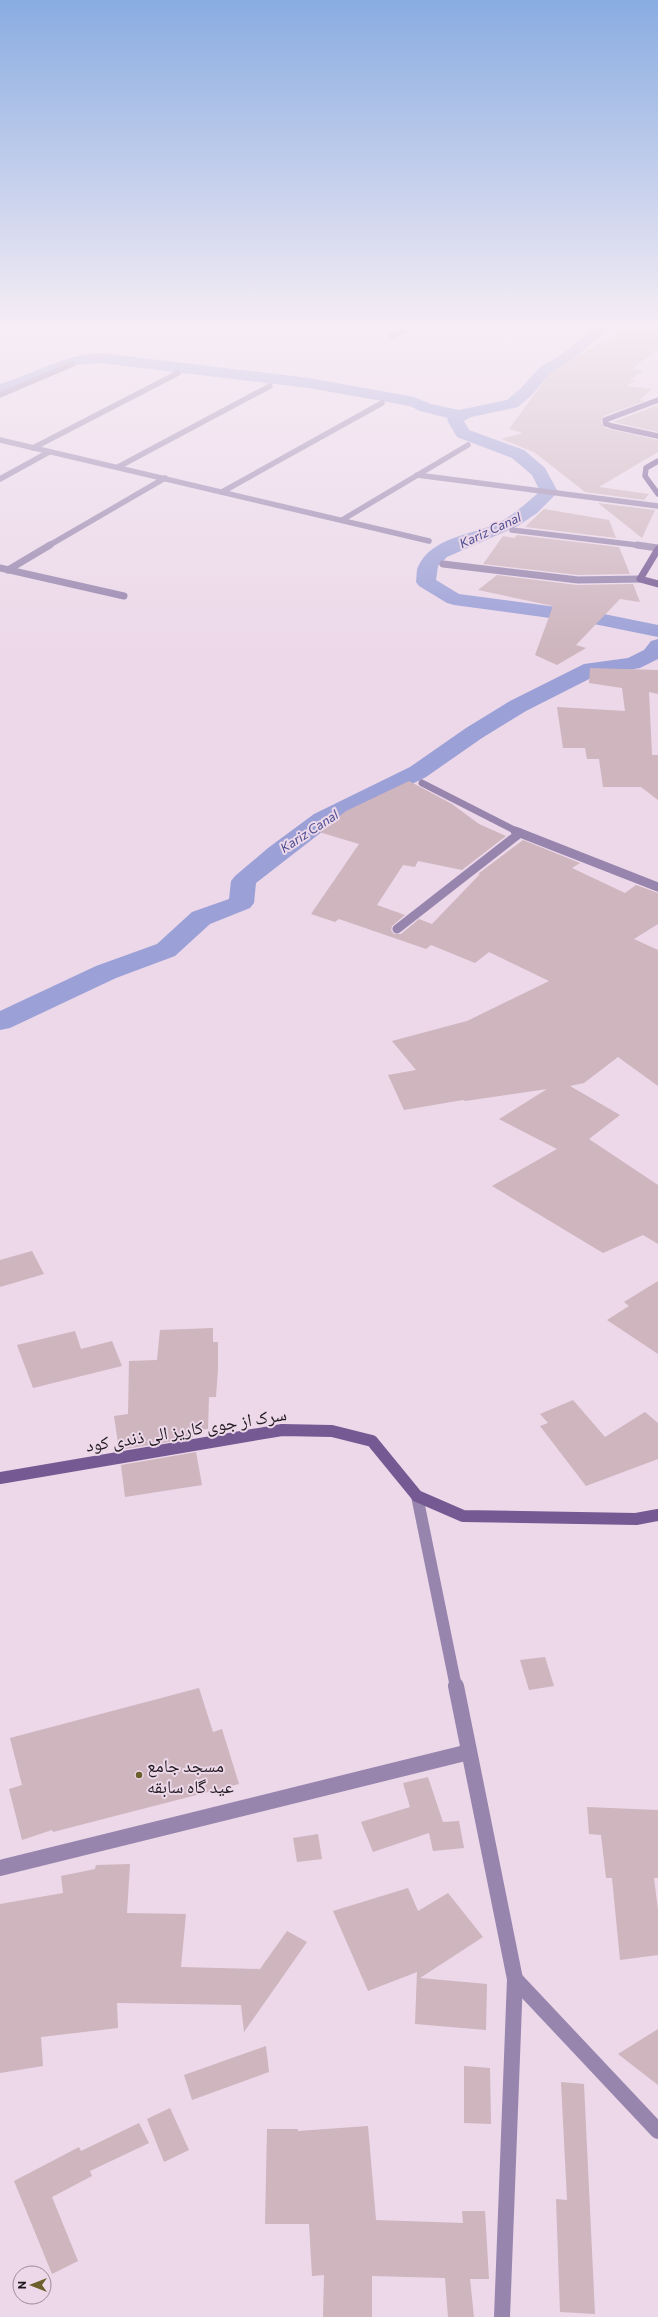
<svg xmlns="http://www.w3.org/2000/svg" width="658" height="2317" font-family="Commissioner,'Noto Naskh Arabic',sans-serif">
<rect width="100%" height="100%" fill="#ecd8e9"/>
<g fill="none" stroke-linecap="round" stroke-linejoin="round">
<g fill="#9ba0d6" fill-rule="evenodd">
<path d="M 595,327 L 611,327 L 571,361 L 549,374 L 533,394 L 518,407 L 471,417 L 464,421 L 469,430 L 524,450 L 545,468 L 558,492 L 537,513 L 518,526 L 447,557 L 438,566 L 436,580 L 459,594 L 594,612 L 658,625 L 658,637 L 594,624 L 454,605 L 447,603 L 419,586 L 416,582 C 417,577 416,571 418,567 C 431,537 472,535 498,523 C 513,515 527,503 540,491 L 532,475 L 512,458 L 457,437 L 447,420 L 448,418 L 420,411 L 410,406 L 309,388 L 100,363 L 76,365 L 0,394 L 0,384 C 34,374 63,355 100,353 L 309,378 L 414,397 L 431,404 L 459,410 L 507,400 L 521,388 L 539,368 L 561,355 Z"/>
<path d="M 658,639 L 658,659 L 640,668 L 597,675 L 526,711 L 482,738 L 426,777 L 332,824 L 256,883 L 254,903 L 250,908 L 210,924 L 175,956 L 116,978 L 10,1028 L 0,1030 L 0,1011 L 96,966 L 157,944 L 192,912 L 229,899 L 231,881 L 235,876 L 268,848 L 314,814 L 410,767 L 466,728 L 510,701 L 584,664 L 628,658 L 644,650 L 651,641 Z"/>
</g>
</g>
<g fill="#ceb5be">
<path d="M 627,327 L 658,330 L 658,349 L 632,369 L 643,371 L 631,379 L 635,380 L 627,386 L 652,389 L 640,400 L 645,401 L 604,416 L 601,421 L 605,428 L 658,440 L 658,452 L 599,487 L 649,494 L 644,500 L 585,492 L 534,452 L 501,439 L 523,433 L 509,429 L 550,373 Z"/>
<path d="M 658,405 L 658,432 L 613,422 Z"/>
<path d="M 598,503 L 655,510 L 642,538 Z"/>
<path d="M 544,509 L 609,520 L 616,538 L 525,527 Z"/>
<path d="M 517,535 L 619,547 L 630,574 L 578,575 L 483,564 L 503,536 L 514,538 Z"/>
<path d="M 497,575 L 577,585 L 633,584 L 640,602 L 620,599 L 576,645 L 586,648 L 557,665 L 535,655 L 553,606 L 478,590 Z"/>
<path d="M 590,668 L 658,670 L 658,694 L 649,692 L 652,755 L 658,755 L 658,800 L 641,787 L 603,787 L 599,759 L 587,759 L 585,748 L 563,748 L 557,707 L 625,711 L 622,688 L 589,683 Z"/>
<path d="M 409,781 L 452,804 L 479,824 L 506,836 L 462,870 L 418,861 L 415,867 L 403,865 L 377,905 L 405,915 L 392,926 L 391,930 L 394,934 L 401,934 L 419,919 L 432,924 L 480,874 L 478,874 L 523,840 L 580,863 L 572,868 L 625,893 L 636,885 L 658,893 L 658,924 L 634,939 L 658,950 L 658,1086 L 618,1057 L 584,1083 L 570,1086 L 620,1115 L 589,1139 L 658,1185 L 658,1244 L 643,1235 L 603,1253 L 492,1186 L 557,1149 L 499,1119 L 547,1089 L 465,1101 L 463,1100 L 404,1110 L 388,1075 L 416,1070 L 392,1041 L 467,1021 L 549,981 L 489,952 L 475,963 L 431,945 L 426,949 L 339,919 L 335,922 L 311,914 L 359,844 L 319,832 L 346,811 Z"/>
<path d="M 32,1251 L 44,1274 L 0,1287 L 0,1260 Z"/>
<path d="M 658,1281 L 658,1354 L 607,1320 L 629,1306 L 624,1302 Z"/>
<path d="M 213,1328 L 213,1342 L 218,1342 L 218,1369 L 216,1397 L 209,1397 L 208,1429 L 192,1430 L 193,1438 L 119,1450 L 114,1416 L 128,1414 L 129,1361 L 157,1360 L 160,1330 Z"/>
<path d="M 75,1331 L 81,1349 L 112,1341 L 122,1366 L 33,1388 L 17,1345 Z"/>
<path d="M 573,1400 L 605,1437 L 645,1412 L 658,1423 L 658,1459 L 586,1486 L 540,1426 L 548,1423 L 540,1414 Z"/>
<path d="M 196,1452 L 202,1485 L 125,1497 L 121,1465 Z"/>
<path d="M 545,1657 L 554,1686 L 529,1690 L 520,1660 Z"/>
<path d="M 199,1688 L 213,1732 L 222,1729 L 239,1784 L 53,1832 L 52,1830 L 22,1840 L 9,1789 L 22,1785 L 10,1738 Z"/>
<path d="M 428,1777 L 443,1822 L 459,1821 L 464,1848 L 433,1851 L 429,1833 L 373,1852 L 361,1822 L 410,1807 L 403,1783 Z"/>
<path d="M 587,1807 L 658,1810 L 658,1878 L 654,1878 L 658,1910 L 658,1955 L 620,1960 L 612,1878 L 606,1878 L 601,1835 L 589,1834 Z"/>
<path d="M 318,1834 L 322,1859 L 297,1862 L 293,1838 Z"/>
<path d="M 130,1864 L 127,1913 L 186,1914 L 181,1967 L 260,1969 L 287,1931 L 307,1942 L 244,2032 L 241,2005 L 117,2003 L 118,2028 L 41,2037 L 43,2066 L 0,2073 L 0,1904 L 63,1893 L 61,1876 L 95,1869 L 96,1865 Z"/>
<path d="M 408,1888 L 418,1911 L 448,1893 L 483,1937 L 420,1978 L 487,1984 L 486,2030 L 415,2024 L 417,1972 L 368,1991 L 333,1911 Z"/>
<path d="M 658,2029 L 658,2085 L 618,2054 Z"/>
<path d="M 266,2046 L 269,2072 L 192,2100 L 184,2075 Z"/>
<path d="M 464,2066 L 490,2068 L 491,2124 L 464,2123 Z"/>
<path d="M 561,2082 L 584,2084 L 595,2314 L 560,2312 L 556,2199 L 567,2200 Z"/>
<path d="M 170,2108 L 189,2150 L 164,2162 L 147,2119 Z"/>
<path d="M 139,2123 L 149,2143 L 90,2171 L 92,2176 L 52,2197 L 78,2261 L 52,2274 L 14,2181 L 79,2147 L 81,2151 Z"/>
<path d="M 368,2126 L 376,2220 L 463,2223 L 462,2211 L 485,2211 L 489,2279 L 470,2279 L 474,2317 L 448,2317 L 445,2278 L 372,2276 L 372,2317 L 323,2317 L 324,2275 L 312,2276 L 309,2224 L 265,2224 L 267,2129 L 298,2129 L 298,2131 Z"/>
</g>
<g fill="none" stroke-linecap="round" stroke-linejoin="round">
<g stroke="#9785ad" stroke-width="5.5">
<path d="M 392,336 L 411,327"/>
<path d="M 0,395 L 73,364"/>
<path d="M 0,440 L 429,541"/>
<path d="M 33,448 L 178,373"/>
<path d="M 118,467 L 270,386"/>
<path d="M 417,475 L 658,506"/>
<path d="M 0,479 L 49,452"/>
<path d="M 222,492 L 382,403"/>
<path d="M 342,520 L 468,445"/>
<path d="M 512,530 L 645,546"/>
<path d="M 48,546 L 165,478"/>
</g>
<g stroke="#9785ad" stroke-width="7">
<path d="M 637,545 L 658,548"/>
<path d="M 443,564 L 578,580 L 640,579"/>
<path d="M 0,568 L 124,596"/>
<path d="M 8,570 L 50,545"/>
<path d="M 422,783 L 518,832"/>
</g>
<g stroke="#9785ad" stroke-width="9">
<path d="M 515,831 L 658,887"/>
<path d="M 397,929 L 520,833"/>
</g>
<path stroke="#9785ad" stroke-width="12" d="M 417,1496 L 456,1687"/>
<g stroke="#9785ad" stroke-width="16">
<path d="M 456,1686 L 515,1979 L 502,2317"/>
<path d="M 0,1868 L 469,1752"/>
<path d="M 515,1979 L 658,2131"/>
</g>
<g stroke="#755993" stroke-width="5.5">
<path d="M 658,400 L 605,420 L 606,424 L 612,426 L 658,436"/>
<path d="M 658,461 L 646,468 L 645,476 L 658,494"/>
</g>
<path stroke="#755993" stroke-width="7" d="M 658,549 L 640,579 L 658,584"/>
<path stroke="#755993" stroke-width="12" d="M 0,1478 L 282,1430 L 332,1431 L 372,1441 L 417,1496 L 463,1516 L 636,1519 L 658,1515"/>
</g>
<linearGradient id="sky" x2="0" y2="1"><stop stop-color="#89ace1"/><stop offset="0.5" stop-color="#f6edf5"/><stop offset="1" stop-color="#f6edf5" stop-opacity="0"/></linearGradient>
<rect width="658" height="651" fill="url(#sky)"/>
<circle fill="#6c5f2c" stroke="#ecd8e9" stroke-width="1.5" cx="139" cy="1775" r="4"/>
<g text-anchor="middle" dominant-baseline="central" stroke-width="4" stroke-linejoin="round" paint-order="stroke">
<g font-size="13" font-style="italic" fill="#4c4d91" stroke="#ecd8e9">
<text transform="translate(490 530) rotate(-25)">Kariz Canal</text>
<text transform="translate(309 831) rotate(-33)">Kariz Canal</text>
</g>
<g font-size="18" fill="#211a20" stroke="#ecd8e9">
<text transform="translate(186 1429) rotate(-9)">سرک از جوی کاریز الی ذندی کود</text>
</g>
<g font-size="18" fill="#211a20" stroke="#ecd8e9" text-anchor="start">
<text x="147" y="1765">مسجد جامع<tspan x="147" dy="21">عید گاه سابقه</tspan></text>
</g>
</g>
<g transform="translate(32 2285) rotate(270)"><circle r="19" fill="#ecd8e9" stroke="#9b8c99"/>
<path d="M0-3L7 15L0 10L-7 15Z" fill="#6c5f2c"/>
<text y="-6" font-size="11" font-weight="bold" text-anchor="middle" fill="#211a20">N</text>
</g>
</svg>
